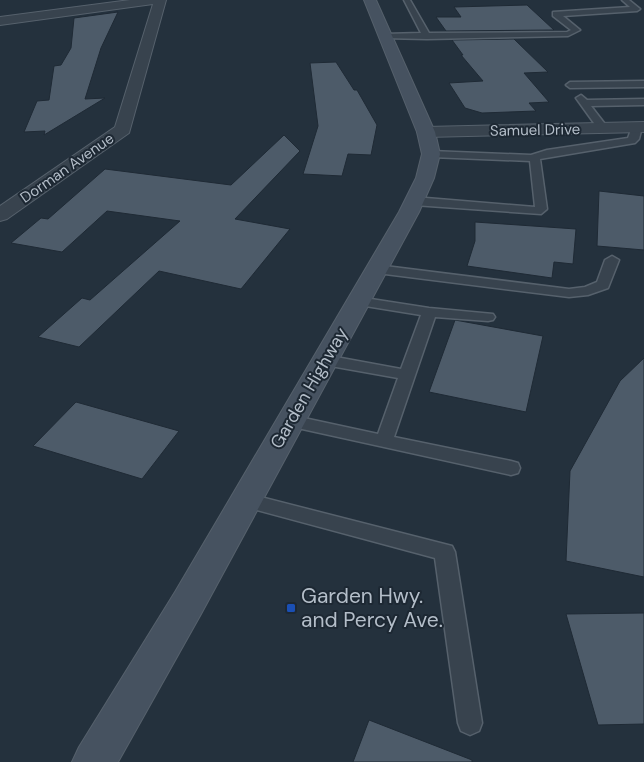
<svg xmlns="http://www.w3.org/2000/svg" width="644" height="762" font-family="'DM Sans',sans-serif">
<rect width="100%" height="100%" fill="#24313d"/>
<g fill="#4d5b69" stroke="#1f2a35">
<path d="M 527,5 L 554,30 L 446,31 L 436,17 L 461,17 L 454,7 Z"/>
<path d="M 118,12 L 101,48 L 85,99 L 105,98 L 44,135 L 45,131 L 24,132 L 37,101 L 49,100 L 54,66 L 61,65 L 71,48 L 74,18 Z"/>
<path d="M 514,39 L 548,72 L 524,73 L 549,102 L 529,103 L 536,111 L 482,113 L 465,108 L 449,83 L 483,81 L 461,55 L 463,55 L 452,40 Z"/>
<path d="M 336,62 L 354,90 L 357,90 L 377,125 L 371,155 L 348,154 L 342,176 L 303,174 L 318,126 L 310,63 Z"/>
<path d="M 284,135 L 300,151 L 235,219 L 290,229 L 241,289 L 159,271 L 79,347 L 38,337 L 82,298 L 90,300 L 180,221 L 107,211 L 62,252 L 11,243 L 41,218 L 48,219 L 105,169 L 231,185 Z"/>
<path d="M 599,191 L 644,196 L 644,250 L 597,246 Z"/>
<path d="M 475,222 L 576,229 L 573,264 L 554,262 L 552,278 L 467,266 L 475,241 Z"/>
<path d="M 455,320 L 543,336 L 526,412 L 429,392 Z"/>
<path d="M 644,358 L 644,577 L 566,561 L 570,471 L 620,381 Z"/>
<path d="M 76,402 L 179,431 L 142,479 L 33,446 Z"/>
<path d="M 644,613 L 644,724 L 598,725 L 566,614 Z"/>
<path d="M 369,720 L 472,760 L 472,762 L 353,762 Z"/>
</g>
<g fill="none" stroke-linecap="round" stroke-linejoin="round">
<defs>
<g id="lane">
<path d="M 404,0 L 410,0 L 429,33 L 567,32 L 571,30 L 553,16 L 553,12 L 630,7 L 622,0 L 629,0 L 640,9 L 637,11 L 563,16 L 580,30 L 568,36 L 427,39 L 382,38 L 382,34 L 385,34 L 421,33 Z"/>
<path d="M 644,81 L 644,87 L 570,88 L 566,85 L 570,82 Z"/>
<path d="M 581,95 L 587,100 L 644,99 L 644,105 L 591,106 L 608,128 L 603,131 L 599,130 L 576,98 Z"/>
<path d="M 637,124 L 642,127 L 639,139 L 635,143 L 540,159 L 547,209 L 541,214 L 414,205 L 408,201 L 414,197 L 535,207 L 530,161 L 431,157 L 426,154 L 431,151 L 531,155 L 547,150 L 628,138 L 632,127 Z"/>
<path d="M 612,256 L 619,260 L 608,288 L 588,295 L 569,297 L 377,273 L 370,269 L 377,265 L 569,289 L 585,287 L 597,282 L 605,260 Z"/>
<path d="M 358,297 L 429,308 L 493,314 L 495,317 L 493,320 L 488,321 L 435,317 L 394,437 L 511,461 L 518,463 L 520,468 L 518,473 L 511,475 L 284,425 L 281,421 L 284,417 L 290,415 L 378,434 L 398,378 L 325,365 L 319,363 L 317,360 L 319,357 L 325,355 L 401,369 L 421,315 L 353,304 L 351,301 L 353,298 Z"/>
<path d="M 245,493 L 452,546 L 455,552 L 482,723 L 479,731 L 470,735 L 461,731 L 458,723 L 435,558 L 238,505 L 235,500 L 238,495 Z"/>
</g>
<g id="street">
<path d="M 130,0 L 166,0 L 129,133 L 7,219 L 0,221 L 0,206 L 115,127 L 153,4 L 0,25 L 0,17 Z"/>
<path d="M 644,122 L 644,132 L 426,137 L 420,136 L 417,132 L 420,128 L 426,127 Z"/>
</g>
<path id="secondary" d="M 364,0 L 376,0 L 435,132 L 440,154 L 434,178 L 419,212 L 201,614 L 118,762 L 72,762 L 79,747 L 175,592 L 399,212 L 416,178 L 422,154 L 417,132 Z"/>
</defs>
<use href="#lane" stroke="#56616c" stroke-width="3"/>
<use href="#street" stroke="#56616c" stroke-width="2"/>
<use href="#secondary" stroke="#56616c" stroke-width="2"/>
<use href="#lane" fill="#38434e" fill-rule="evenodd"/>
<use href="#street" fill="#38434e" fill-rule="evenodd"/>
<use href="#secondary" fill="#465260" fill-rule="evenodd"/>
</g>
<rect fill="#1a4fb4" stroke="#1d2833" stroke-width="2" x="286" y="603" width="10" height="10" rx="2.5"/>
<g text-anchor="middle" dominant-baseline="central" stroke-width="4" stroke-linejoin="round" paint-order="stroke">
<g font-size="15" fill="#b4bec9" stroke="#1d2833">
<text transform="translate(535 130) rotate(-1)">Samuel Drive</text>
<text transform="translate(67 168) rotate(-35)">Dorman Avenue</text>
</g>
<g font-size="18" fill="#b4bec9" stroke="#1d2833">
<text transform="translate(309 388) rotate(-60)">Garden Highway</text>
</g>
<g font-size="21" fill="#b4bec9" stroke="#1d2833" text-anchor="start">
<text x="301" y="596">Garden Hwy.<tspan x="301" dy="24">and Percy Ave.</tspan></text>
</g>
</g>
</svg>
